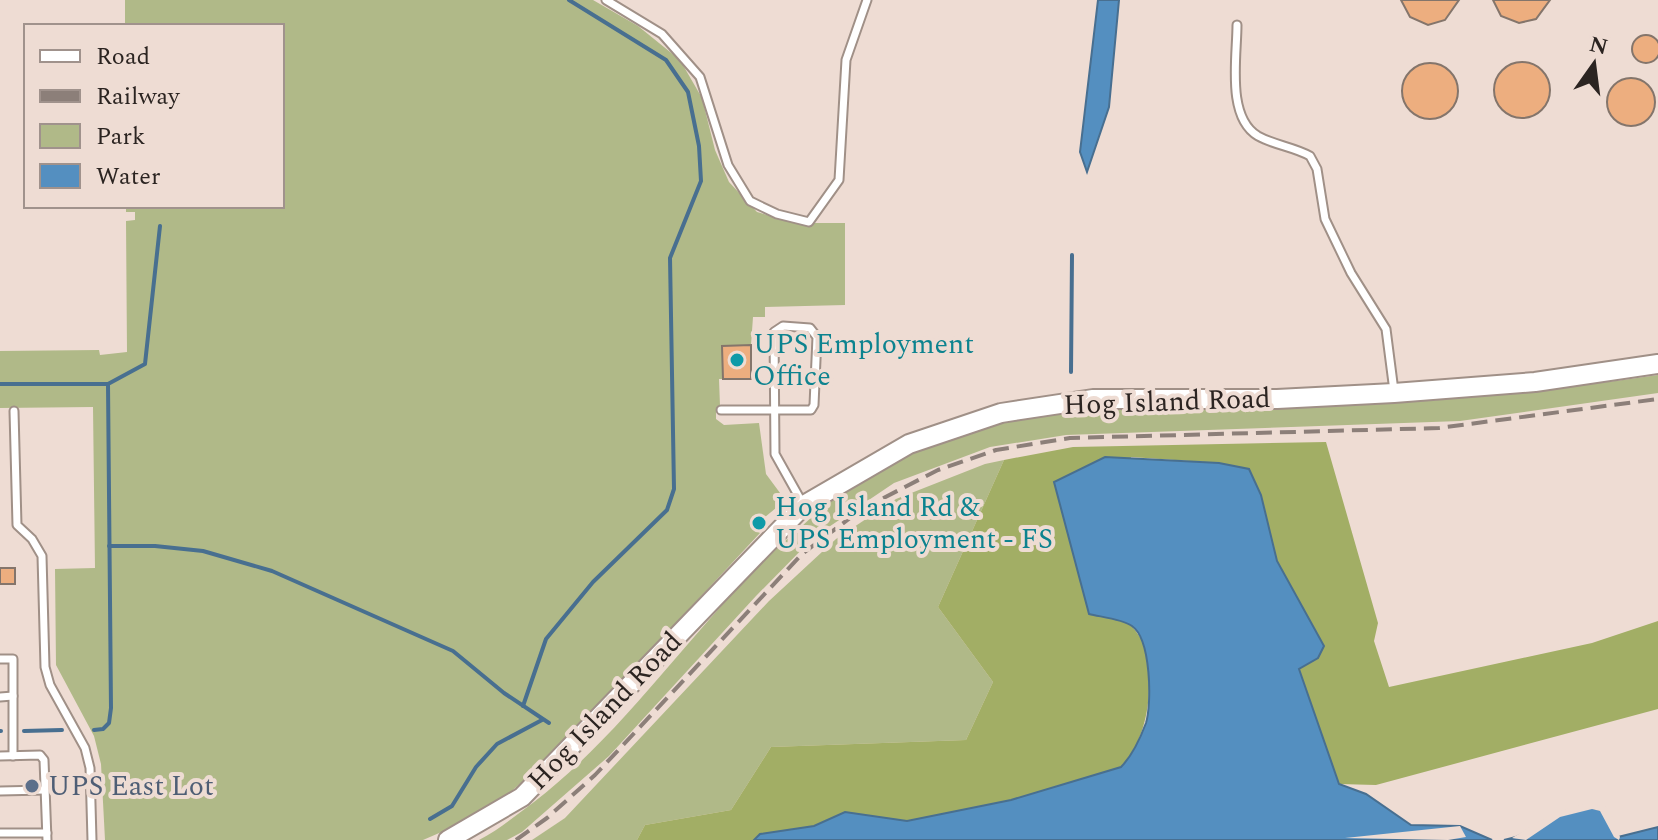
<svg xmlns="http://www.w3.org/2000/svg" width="1658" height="840" font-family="Spectral,serif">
<rect width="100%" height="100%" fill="#eedcd3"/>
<g fill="#b0b988">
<path d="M 125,0 L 593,0 L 638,26 L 680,60 L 702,98 L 715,150 L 729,182 L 757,212 L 794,223 L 845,223 L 845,305 L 765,307 L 765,317 L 753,317 L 751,345 L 722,346 L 723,379 L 719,379 L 720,406 L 716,410 L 716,419 L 724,425 L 759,423 L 766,474 L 783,497 L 782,503 L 753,527 L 760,533 L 555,753 L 506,796 L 460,824 L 423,840 L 105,840 L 101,764 L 94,736 L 56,665 L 55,569 L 95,568 L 93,407 L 0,408 L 0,351 L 99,350 L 100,355 L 127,352 L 126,221 L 135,220 L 135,212 L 126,212 L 126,206 L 282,206 L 282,26 L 125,26 Z"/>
<path d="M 1658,375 L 1658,393 L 1460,421 L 1066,435 L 990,447 L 894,483 L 814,537 L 756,596 L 609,756 L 522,832 L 507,840 L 479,840 C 499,830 516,815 534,802 C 636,723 703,610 801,527 C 814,515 827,502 842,492 C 892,460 956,430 1014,419 C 1122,400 1234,412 1343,406 C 1448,401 1554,390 1658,375 Z"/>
<path d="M 1004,460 L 938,607 L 993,682 L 966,740 L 771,747 L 731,810 L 645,825 L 637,840 L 532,840 L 565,818 L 769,601 L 836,539 L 896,499 L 985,464 Z"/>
</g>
<path fill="#a2ae65" d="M 1326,442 L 1378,623 L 1374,641 L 1389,687 L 1592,643 L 1658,621 L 1658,709 L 1376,785 L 1339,784 L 1299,668 L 1318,658 L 1324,646 L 1277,561 L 1261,495 L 1249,469 L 1219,463 L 1131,457 L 1132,626 C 1137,633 1143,640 1145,648 C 1154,687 1149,737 1121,767 L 1011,800 L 907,821 L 846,812 L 814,826 L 760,834 L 754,840 L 637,840 L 645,825 L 731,810 L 771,747 L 966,740 L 993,682 L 938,607 L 1004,460 L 1073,447 Z"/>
<g fill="#548fc0" stroke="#486f90" stroke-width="2">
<path d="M 1098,0 L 1119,0 L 1109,107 L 1087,172 L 1080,152 Z"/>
<path d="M 1105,457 L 1219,463 L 1249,469 L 1261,495 L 1277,561 L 1324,646 L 1318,658 L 1299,669 L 1339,784 L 1366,794 L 1411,825 L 1460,826 L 1492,840 L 754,840 L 760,834 L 814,826 L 845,812 L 907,821 L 1011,800 L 1121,767 C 1133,755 1140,739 1146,723 C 1152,703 1151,639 1132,626 C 1122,619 1101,617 1089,614 L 1054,482 Z"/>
<path d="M 1589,807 L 1604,811 L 1618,837 L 1658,827 L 1658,840 L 1504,840 L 1516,837 L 1559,815 Z"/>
</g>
<g fill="#eedcd3">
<path d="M 1589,803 L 1606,807 L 1611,814 L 1620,837 L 1619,840 L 1614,837 L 1600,811 L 1592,809 L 1560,817 L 1526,840 L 1512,838 L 1555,812 Z"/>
<path d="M 1460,826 L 1466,837 L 1448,840 L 1345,838 Z"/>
</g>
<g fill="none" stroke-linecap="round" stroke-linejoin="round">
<g stroke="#486f90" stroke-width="4">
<path d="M 1071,372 L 1072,255"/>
<path d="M 0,384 L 108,384 L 145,364 L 160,226"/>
<path d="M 109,546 L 155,546 L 203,551 L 272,571 L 453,651 L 504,693 L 549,723"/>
<path d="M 523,706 L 546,639 L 593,582 L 667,510 L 674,489 L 670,258 L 701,181 L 699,146 L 688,92 L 666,60 L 569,0"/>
<path d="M 94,730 L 103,729 L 109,723 L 111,708 L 108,384"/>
<path d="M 0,731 L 1,731"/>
<path d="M 24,731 L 62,730"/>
<path d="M 430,819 L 452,806 L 476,767 L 497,744 L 542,720"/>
</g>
</g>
<g fill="#edae7f" stroke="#84756b" stroke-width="2">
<path d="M 1401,0 L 1459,0 L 1445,20 L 1428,25 L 1410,17 Z"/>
<path d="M 1493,0 L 1550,0 L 1536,19 L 1519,23 L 1501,16 Z"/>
<circle cx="1646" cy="49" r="14"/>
<circle cx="1522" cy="90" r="28"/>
<circle cx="1430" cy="91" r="28"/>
<circle cx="1631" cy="102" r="24"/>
<path d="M 751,345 L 751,379 L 723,379 L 722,346 Z"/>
<rect x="0" y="568" width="15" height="16"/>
</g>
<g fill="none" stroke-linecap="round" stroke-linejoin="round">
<defs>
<g id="service">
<path d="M 606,0 L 662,34 L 700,77 L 728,165 L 750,201 L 777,214 L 809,222 L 839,180 L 846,60 L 867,0"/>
<path d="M 1237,25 C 1237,57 1226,117 1258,136 C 1274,145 1294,147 1310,156 L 1317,169 L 1325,219 L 1351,273 L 1386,329 L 1394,391"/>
<path d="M 721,410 L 811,410 L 814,405 L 817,337 L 810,328 L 783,326 L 774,332 L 775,454 L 803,504"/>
<path d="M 14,411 L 17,525 L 32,539 L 42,556 L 45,667 L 50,685 L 85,748 L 90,768 L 92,840"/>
<path d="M 0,659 L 13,659 L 13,756"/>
<path d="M 0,697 L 13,696"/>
<path d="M 0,756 L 40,755 L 44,760 L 47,840"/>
<path d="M 0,791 L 45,790"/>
<path d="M 0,833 L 47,833"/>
</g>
<path id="tertiary" d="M 448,840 L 522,797 L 804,505 L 909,444 L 1001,413 L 1093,399 L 1277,399 L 1394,393 L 1535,382 L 1658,364"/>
</defs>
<use href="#service" stroke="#a09087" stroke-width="11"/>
<use href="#tertiary" stroke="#a09087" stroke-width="22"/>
<use href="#service" stroke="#fff" stroke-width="7"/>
<use href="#tertiary" stroke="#fff" stroke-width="18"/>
<path stroke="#8c7f79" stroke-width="4" stroke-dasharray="16 8" stroke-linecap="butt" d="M 516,840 L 547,818 L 595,775 L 802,554 L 862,509 L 938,470 L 996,450 L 1070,438 L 1439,428 L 1658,399"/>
</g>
<g fill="#0f9aa8" stroke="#eedcd3" stroke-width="3">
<circle cx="737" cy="360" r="8"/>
<circle cx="759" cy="523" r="8"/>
</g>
<circle fill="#5c6f8a" stroke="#eedcd3" stroke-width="3" cx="32" cy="786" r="8"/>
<g text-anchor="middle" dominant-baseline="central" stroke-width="8" stroke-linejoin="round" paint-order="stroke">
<g font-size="28" fill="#0d838f" stroke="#eedcd3" text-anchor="start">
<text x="753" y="344">UPS Employment<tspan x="753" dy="32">Office</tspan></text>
<text x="775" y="507">Hog Island Rd &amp;<tspan x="775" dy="32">UPS Employment - FS</tspan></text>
</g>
<g font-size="28" fill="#2b2421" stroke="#eedcd3">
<text transform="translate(1167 402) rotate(-2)">Hog Island Road</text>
<text transform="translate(605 711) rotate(-46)">Hog Island Road</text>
</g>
<g font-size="28" fill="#4e5e75" stroke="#eedcd3" text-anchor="start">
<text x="48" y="786">UPS East Lot</text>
</g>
</g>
<rect x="24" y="24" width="260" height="184" fill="#eedcd3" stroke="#a0928c" stroke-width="2"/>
<rect x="40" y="50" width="40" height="12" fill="#ffffff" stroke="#a0928c" stroke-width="2"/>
<text x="96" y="64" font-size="24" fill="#2b2421">Road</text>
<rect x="40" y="90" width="40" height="12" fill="#8c7f79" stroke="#a0928c" stroke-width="2"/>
<text x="96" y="104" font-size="24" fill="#2b2421">Railway</text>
<rect x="40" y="124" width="40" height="24" fill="#b0b988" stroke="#a0928c" stroke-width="2"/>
<text x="96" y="144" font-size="24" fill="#2b2421">Park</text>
<rect x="40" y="164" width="40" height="24" fill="#548fc0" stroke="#a0928c" stroke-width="2"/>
<text x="96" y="184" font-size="24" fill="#2b2421">Water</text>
<g transform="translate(1594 64) rotate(14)" stroke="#eedcd3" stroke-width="6" paint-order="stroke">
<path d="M0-6L14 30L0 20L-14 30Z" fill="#2b2421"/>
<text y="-12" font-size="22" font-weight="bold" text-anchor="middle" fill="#2b2421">N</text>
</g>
</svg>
